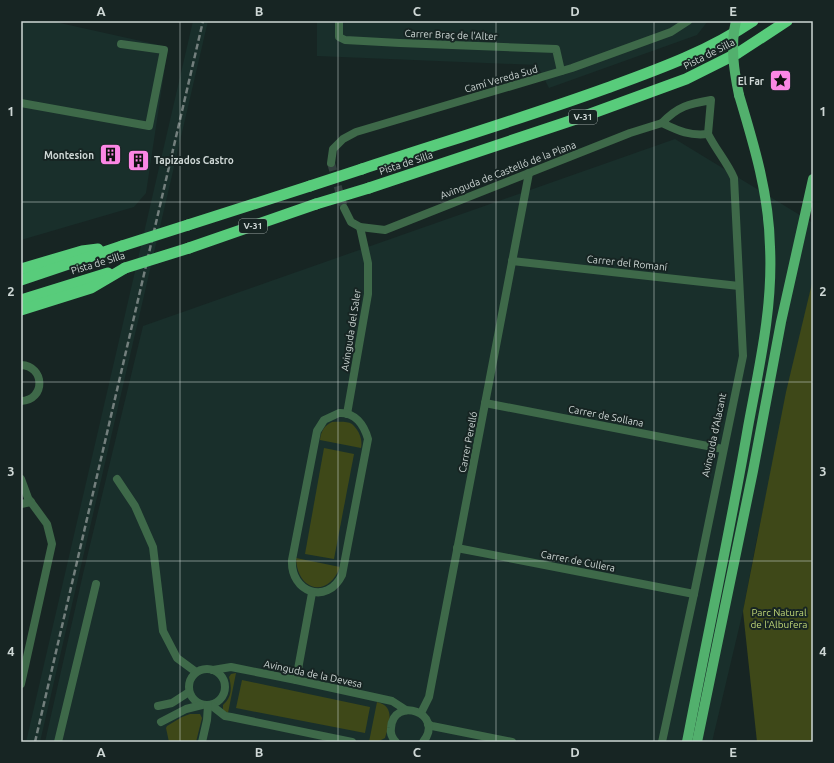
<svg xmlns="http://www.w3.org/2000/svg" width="834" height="763" font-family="Ubuntu,sans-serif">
<rect width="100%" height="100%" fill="#172523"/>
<g fill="#192f2b">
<path d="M 21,21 L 51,21 L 168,47 L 146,193 L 134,207 L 21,240 Z"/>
<path d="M 193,21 L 208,21 L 40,742 L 26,742 Z"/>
<path d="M 317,21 L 708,21 L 697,35 L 549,88 L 537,65 L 317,56 Z"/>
<path d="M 675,139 L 813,223 L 813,279 L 756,543 L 743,611 L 712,742 L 45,742 L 83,574 L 143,326 Z"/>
</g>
<g fill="#3e4818">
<path d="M 813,279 L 813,742 L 757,742 L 743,611 L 786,392 Z"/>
<path d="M 332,422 C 338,422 347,421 352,424 C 359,430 363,440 361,448 L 320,440 C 321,431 324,426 332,422 Z"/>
<path d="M 324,448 L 354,454 L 334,559 L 305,554 Z"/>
<path d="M 296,558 L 340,567 C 328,599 297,591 296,558 Z"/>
<path d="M 236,673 L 228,713 L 223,710 L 223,705 C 232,697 232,688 229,677 L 231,674 Z"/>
<path d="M 242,680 L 370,707 L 365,733 L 236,708 Z"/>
<path d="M 377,702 C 396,706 389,725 385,738 L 377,742 L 369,742 Z"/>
<path d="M 190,714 L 200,714 L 202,718 L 196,742 L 169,742 L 166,728 L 167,726 L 182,717 Z"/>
</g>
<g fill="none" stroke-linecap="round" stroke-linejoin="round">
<path stroke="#32403e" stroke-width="8" stroke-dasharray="8 4" stroke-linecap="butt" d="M 331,163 L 344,208"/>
<g stroke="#3e6949" stroke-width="8">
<path d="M 339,21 L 339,37 L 345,40 L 400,43 L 556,49 L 561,71"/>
<path d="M 711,100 L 708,134 C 689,136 679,131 662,123 C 678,106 689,104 711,100 Z"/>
<path d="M 21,103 L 149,126 L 164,50 L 121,44"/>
<path d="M 331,163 L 333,149 L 343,139 L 356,132 L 572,68 L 671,32 L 688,21"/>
<path d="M 344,208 L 351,222 L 360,227 L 368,263 L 368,294 L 347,414"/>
<path d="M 360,227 L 385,230 L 630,133 L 662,123"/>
<path d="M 512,261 L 739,286"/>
<path d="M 21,365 C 45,366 46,400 21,401"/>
<path d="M 485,403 L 723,449"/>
<path d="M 339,413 C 355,412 364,425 368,439 L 342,575 C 327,606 290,592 292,560 L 317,431 L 324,420 Z"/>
<path d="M 21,479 L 28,498 L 47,524 L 52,544 L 21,684"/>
<path d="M 117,479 L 135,506 L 153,547 L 163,631 L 177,658 L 196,672"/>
<path d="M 21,504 L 31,502"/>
<path d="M 457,548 L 694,594"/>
<circle cx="207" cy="687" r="18"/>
<path d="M 213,670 L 231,667 L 296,680 L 392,701 L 406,710"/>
<path d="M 296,680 L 312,593"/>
<path d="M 211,705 L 225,716 L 231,717 L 352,742"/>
<path d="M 158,706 L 172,703 L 189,692"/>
<path d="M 421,713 L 429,697 L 529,173"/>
<path d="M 161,722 L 186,709 L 202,705"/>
<path d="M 428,724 L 432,726 L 512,742"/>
<path d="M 58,742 L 96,584"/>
<path d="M 202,742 L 207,720 L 208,705"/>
<path d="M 396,742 C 392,738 390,733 391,728 C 393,695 446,713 423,742"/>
<path d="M 662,742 L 694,594 L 743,356 L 734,178 C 727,162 716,150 708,134"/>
</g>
<g stroke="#52b06d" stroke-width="10">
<path d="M 687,742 C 707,637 730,532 748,427 C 759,367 773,308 770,247 C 769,194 754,145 739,95"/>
<path d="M 697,742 L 753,471 L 781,322 L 813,179"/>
</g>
<g stroke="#58cc7b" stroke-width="11">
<path d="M 362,169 C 444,142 527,117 607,88 C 659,69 707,52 753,21"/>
<path d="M 369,188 L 582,117 L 686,79 L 738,53 L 787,21"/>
<path d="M 188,225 L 310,186"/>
<path d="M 189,248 L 316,204"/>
<path d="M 21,269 L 82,251 L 98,249"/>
<path d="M 21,280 L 122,246"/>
<path d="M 21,300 L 108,273"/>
<path d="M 21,310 L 91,288 L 125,268"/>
</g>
<path stroke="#737f7d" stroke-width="2.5" stroke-dasharray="6 3" stroke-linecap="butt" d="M 35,742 L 203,21"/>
<path stroke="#52b06d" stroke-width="10" d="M 736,21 C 730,45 734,71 739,95"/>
<g stroke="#58cc7b" stroke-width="11">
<path d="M 310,186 L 362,169"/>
<path d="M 316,204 L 369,188"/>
<path d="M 122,246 L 188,225"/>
<path d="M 125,268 L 189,248"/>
</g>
</g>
<path fill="none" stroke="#ced7d5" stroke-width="1" stroke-opacity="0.55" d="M 180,21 L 180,742M 338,21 L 338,742M 496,21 L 496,742M 654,21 L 654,742M 21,202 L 813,202M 21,382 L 813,382M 21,561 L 813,561"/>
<defs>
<symbol id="sight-square" viewBox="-11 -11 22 22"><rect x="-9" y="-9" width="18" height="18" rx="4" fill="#fb87e5" stroke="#172523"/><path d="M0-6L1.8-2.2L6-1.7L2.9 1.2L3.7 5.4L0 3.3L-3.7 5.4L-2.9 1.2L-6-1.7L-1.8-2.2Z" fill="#111"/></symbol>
<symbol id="building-square" viewBox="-11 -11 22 22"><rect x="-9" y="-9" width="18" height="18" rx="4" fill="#fb87e5" stroke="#172523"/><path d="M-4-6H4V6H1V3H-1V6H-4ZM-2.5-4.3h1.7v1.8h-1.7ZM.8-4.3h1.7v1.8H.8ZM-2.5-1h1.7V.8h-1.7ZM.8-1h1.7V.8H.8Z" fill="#111"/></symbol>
</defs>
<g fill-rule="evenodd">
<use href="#sight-square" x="768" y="68" width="25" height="25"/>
<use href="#building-square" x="98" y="142" width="25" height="25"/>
<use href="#building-square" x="126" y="148" width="25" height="25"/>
</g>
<g text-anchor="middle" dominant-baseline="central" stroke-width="4" stroke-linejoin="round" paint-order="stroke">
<g fill="#172523" stroke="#97a2a0" stroke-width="1">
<rect x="569" y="110" width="28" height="14" rx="3"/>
<rect x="239" y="219" width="28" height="14" rx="3"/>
</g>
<g font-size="9" font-weight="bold" fill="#ced7d5">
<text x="583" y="117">V-31</text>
<text x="253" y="226">V-31</text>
</g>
<g font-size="10" fill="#ced7d5" stroke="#172523">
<text transform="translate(451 35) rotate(2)">Carrer Braç de l'Alter</text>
<text transform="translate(709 54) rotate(-27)">Pista de Silla</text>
<text transform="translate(501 79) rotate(-16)">Camí Vereda Sud</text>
<text transform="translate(406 163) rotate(-18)">Pista de Silla</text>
<text transform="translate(508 170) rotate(-21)">Avinguda de Castelló de la Plana</text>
<text transform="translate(98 263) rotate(-17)">Pista de Silla</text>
<text transform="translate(627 263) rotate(6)">Carrer del Romaní</text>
<text transform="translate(351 330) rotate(-81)">Avinguda del Saler</text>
<text transform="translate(606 416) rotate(11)">Carrer de Sollana</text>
<text transform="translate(714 435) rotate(-78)">Avinguda d'Alacant</text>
<text transform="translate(468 442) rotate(-79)">Carrer Perelló</text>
<text transform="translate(578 561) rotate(11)">Carrer de Cullera</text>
<text transform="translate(313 674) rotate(12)">Avinguda de la Devesa</text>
</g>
<g font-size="10" font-weight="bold" fill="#ced7d5" stroke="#172523" text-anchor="end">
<text x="764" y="81">El Far</text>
<text x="94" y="155">Montesion</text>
<text x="154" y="160" text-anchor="start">Tapizados Castro</text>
</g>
<g font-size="10" fill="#c2d978" stroke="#172523">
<text x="779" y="612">Parc Natural<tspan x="779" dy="12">de l'Albufera</tspan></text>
</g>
</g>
<rect width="834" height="763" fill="none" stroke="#172523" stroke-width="44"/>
<rect x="22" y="22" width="790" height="719" fill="none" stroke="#ced7d5" stroke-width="1.5"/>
<g font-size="13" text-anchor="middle" font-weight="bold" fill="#ced7d5">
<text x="101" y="16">A</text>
<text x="259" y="16">B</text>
<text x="417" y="16">C</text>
<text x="575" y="16">D</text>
<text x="733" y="16">E</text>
<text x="11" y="116">1</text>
<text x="823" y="116">1</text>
<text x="11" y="296">2</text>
<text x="823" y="296">2</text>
<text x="11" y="476">3</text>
<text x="823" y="476">3</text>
<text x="11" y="656">4</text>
<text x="823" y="656">4</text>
<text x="101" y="757">A</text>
<text x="259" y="757">B</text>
<text x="417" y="757">C</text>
<text x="575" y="757">D</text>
<text x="733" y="757">E</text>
</g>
</svg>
